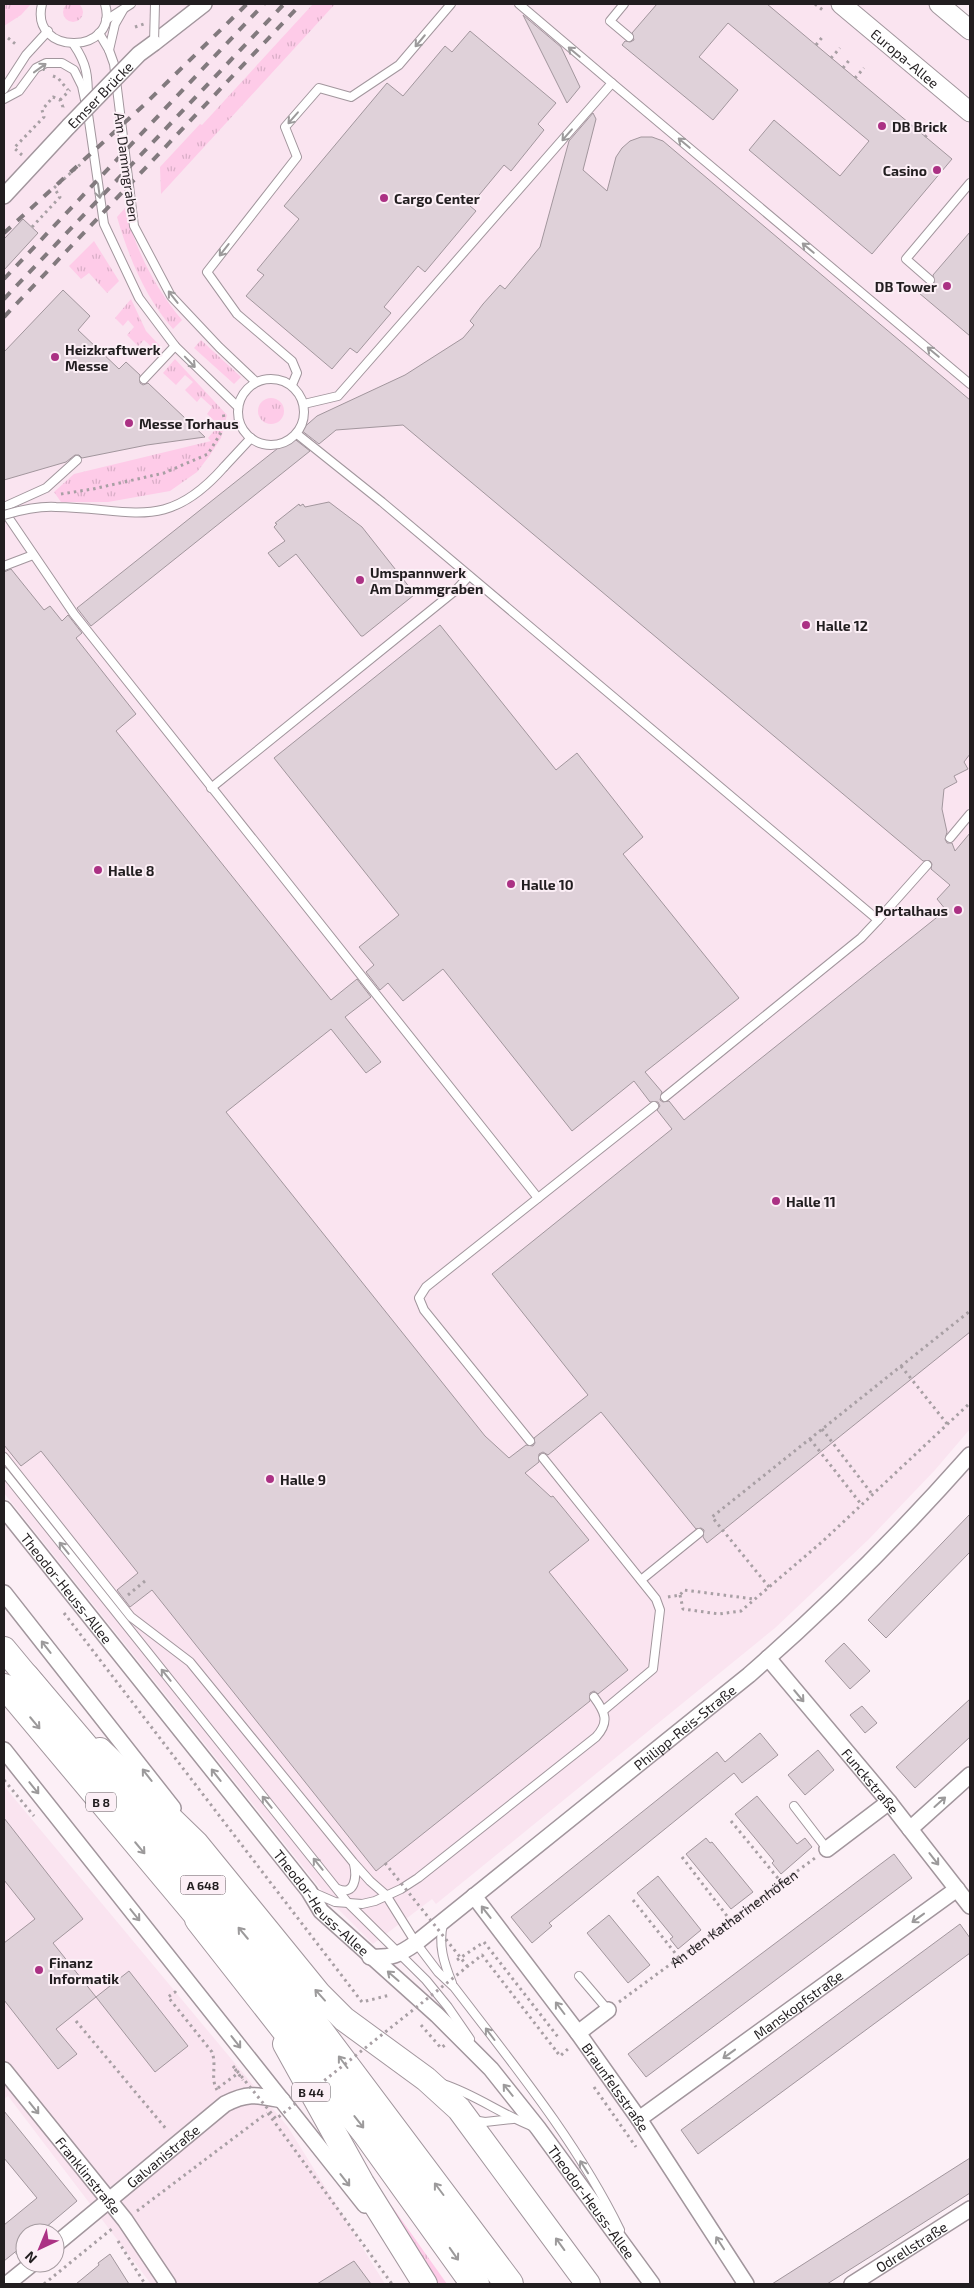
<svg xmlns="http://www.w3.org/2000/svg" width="974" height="2288" font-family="'Exo 2',sans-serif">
<defs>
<pattern id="grass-tufts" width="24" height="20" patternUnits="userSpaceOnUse" patternTransform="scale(1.25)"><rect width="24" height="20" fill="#fecbe8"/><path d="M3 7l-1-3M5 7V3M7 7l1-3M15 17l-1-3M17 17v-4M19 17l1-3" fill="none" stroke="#d9aec7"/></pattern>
</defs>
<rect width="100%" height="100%" fill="#fceff6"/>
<g fill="#fae4f0">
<path d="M 4,4 L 932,4 L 970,36 L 970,1429 L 935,1470 L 869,1539 L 775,1628 L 436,1904 L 432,1899 L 373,1944 L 332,1903 L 4,1493 Z"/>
<path d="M 4,1786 L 288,2127 L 385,2284 L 151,2284 L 8,2096 L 4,2099 Z"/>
</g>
<g fill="url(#grass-tufts)">
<circle cx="73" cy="12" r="10"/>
<path d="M 4,4 L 31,4 L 21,15 L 4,26 Z"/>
<path d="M 313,4 L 335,4 L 161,194 L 160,167 L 200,124 L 202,125 Z"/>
<path d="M 125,208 C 135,249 155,288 182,320 L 173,329 C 145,297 129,258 117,217 Z"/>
<path d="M 94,241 L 119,281 L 107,293 L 89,273 L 81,279 L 69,266 Z"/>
<path d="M 131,299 L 146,331 L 161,347 L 156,351 L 144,340 L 138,346 L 127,335 L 134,327 L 128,320 L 123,326 L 115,318 Z"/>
<path d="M 201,340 L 241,377 L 234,384 L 194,348 Z"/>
<path d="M 175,359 L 227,415 L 221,438 L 210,455 L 197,472 L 170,491 L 108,502 L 61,502 L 54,492 L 74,474 L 211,441 L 208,438 L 219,425 L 207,414 L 212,407 L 201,397 L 197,402 L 185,390 L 193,382 L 185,375 L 176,385 L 163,373 Z"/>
<circle cx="271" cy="411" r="13"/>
<path d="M 391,2205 L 447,2284 L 437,2284 L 385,2209 Z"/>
</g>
<g fill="#dfd1d9" stroke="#a2969d">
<path d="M 657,4 L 767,4 L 952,159 L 872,254 L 749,150 L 774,120 L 840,176 L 869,141 L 728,23 L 699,57 L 738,90 L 713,120 L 622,45 L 625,41 L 630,42 L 634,40 L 632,33 Z"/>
<path d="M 523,15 L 561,47 L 580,87 L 567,103 Z"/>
<path d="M 470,31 L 556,103 L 538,124 L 544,130 L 511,171 L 504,165 L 470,206 L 476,211 L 425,272 L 418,266 L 384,307 L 391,313 L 357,353 L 350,348 L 332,369 L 246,296 L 264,275 L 257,270 L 299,219 L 284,206 L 387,83 L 403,96 L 445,46 L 452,52 Z"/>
<path d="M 593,113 L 596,119 L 583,170 L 607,191 L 616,157 L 622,148 L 630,141 L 641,137 L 652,137 L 663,141 L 970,400 L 970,754 L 964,762 L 968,769 L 954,776 L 957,782 L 944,789 L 942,809 L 947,832 L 945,839 L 947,843 L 952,843 L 955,851 L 970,833 L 970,1332 L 707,1543 L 703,1537 L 704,1530 L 701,1528 L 696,1529 L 601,1412 L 548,1455 L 543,1452 L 539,1454 L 539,1462 L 525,1473 L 551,1497 L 553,1496 L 589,1540 L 549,1572 L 628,1670 L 598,1694 L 594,1691 L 590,1693 L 590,1701 L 376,1871 L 152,1590 L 130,1607 L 117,1590 L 138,1573 L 41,1451 L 21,1466 L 4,1445 L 4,572 L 11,569 L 44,610 L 50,606 L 62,621 L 68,615 L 82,633 L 76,638 L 136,714 L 116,731 L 331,1000 L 357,979 L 371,997 L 345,1017 L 381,1062 L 366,1073 L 331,1029 L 226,1112 L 485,1436 L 509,1458 L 526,1445 L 533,1446 L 535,1443 L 534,1438 L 588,1395 L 492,1274 L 672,1129 L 657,1110 L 660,1106 L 658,1102 L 650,1102 L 634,1081 L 572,1131 L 443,969 L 403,1001 L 388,983 L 380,990 L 366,972 L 374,965 L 359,947 L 399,915 L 274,758 L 440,625 L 556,770 L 577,753 L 643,837 L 623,854 L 739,998 L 645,1072 L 662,1092 L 660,1100 L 663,1102 L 669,1101 L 684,1120 L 946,910 L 937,899 L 950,885 L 931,869 L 932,864 L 930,861 L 923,861 L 403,425 L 336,430 L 319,444 L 301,430 L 317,416 L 405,375 L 463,338 L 474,325 L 470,321 L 483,304 L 500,285 L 505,289 L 540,247 L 569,141 Z"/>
<path d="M 23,219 L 38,233 L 4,270 L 4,239 Z"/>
<path d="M 970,232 L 970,336 L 919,293 L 926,284 L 931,285 L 934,283 L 933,275 Z"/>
<path d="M 63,290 L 90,316 L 78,330 L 119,369 L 126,362 L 140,375 L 140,383 L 143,385 L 148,383 L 205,437 L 147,445 L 82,458 L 79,455 L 75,455 L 66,462 L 4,480 L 4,352 Z"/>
<path d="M 292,437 L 310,451 L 91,626 L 77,608 Z"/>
<path d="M 329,502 L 362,527 L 414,593 L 414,595 L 363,636 L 361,636 L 296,554 L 279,567 L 268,553 L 285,541 L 274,527 L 277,524 L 275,523 L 299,504 L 300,506 L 303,504 L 305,507 Z"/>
<path d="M 970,1514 L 970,1552 L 886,1638 L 868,1620 Z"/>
<path d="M 844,1643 L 870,1671 L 850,1689 L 825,1661 Z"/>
<path d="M 970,1699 L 970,1737 L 915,1788 L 896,1767 Z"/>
<path d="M 862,1706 L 877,1723 L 865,1733 L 850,1715 Z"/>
<path d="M 760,1733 L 778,1755 L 742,1783 L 734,1773 L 549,1923 L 552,1926 L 532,1943 L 511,1917 L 717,1752 L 725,1762 Z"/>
<path d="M 818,1750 L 834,1770 L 805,1795 L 788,1775 Z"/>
<path d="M 757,1796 L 797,1844 L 805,1838 L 812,1847 L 781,1874 L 772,1863 L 774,1861 L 735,1814 Z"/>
<path d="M 4,1818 L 83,1919 L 53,1943 L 96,1997 L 56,2029 L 77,2054 L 58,2069 L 4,2000 L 4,1943 L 35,1919 L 4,1880 Z"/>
<path d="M 706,1838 L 710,1843 L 712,1842 L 753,1892 L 731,1909 L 686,1854 Z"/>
<path d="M 894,1854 L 912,1878 L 646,2077 L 628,2054 Z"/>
<path d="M 658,1876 L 701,1930 L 678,1949 L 670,1939 L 673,1937 L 637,1893 Z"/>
<path d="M 609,1915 L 650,1965 L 628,1983 L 587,1933 Z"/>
<path d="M 960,1924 L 970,1938 L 970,1953 L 698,2154 L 681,2130 Z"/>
<path d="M 129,1971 L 188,2046 L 155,2072 L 96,1997 Z"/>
<path d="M 4,2111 L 77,2201 L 39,2233 L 25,2233 L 25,2244 L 4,2261 L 4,2225 L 37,2198 L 4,2158 Z"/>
<path d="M 970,2158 L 970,2193 L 873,2255 L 827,2284 L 772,2284 Z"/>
<path d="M 110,2254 L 129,2284 L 76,2284 L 99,2265 L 98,2263 Z"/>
<path d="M 354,2261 L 371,2284 L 317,2284 Z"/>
</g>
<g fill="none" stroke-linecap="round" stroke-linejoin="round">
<defs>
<g id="service">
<path d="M 42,4 C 29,57 120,55 105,4"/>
<path d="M 519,4 L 612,83"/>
<path d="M 624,4 L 610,21 L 629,37"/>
<path d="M 106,20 L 131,4"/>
<path d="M 99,33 L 109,50 L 114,64 L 134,226 L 171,296 L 219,347 L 256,382"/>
<path d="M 74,45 C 87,64 88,76 88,99"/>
<path d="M 109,50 L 115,24 L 123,10"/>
<path d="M 4,89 L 26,55 L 48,31"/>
<path d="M 4,99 L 19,91 L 36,68 L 46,63 L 62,63 L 74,70 L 82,86 L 88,114 L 104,224 L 139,298 L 175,346 L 238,407"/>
<path d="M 930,280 L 906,259 L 970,183"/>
<circle cx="271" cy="412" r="33"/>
<path d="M 144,379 L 175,346"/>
<path d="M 292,385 L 297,373 L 292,361 L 237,314 L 207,272 L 297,157 L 285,127 L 319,88 L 351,97 L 399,65 L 451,4"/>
<path d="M 304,404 L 338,396 L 612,83 L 970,384"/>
<path d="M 297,434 L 382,502 L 878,920 L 927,865"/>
<path d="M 224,467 L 251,438"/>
<path d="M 4,507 L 46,488 L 77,460"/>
<path d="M 4,511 L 74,614 L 538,1198"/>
<path d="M 4,566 L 33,555"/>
<path d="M 211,788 L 456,590 L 469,576"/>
<path d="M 950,838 L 970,814"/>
<path d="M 665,1097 L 861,938 L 878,920"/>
<path d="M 530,1441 L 424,1310 L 419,1298 L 426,1287 L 654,1106"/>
<path d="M 4,1457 L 131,1617 L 190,1662 L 353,1862 L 370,1881 L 386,1895 L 416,1943 L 438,1972 L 454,1987 C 513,2064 577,2142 620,2230"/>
<path d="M 543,1458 L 656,1599 L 660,1610 L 653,1669 L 604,1710"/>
<path d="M 4,1472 L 348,1903 L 426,1980 L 448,2007 L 470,2039"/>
<path d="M 641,1580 L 699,1533"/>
<path d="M 794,1806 L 827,1849"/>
<path d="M 338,1889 C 355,1896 357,1877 354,1864"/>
<path d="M 312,1892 L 335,1902 L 362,1904 L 375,1901 L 401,1889 L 418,1878 L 596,1737 C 610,1722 605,1712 594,1697"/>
<path d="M 443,1924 C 438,1945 444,1963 452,1983"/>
<path d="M 579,1976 L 608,2010"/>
<path d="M 443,2084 C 475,2094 502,2115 534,2127"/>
<path d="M 473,2120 L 485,2122 L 513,2119"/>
</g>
<g id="minor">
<path d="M 154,43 L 204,4"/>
<path d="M 4,196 L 69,126"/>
<path id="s2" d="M 4,1509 L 309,1891 L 321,1911 L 437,2015 L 491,2069 L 538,2128 L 652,2284"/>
<path d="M 4,1593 L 173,1808"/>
<path id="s3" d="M 768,1658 L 889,1802 L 970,1906"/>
<path d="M 4,1750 L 365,2205"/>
<path d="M 910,1829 L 970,1775"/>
<path d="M 827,1849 L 889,1802"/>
<path id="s4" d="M 474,1896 L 578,2033 L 639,2119 L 746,2284"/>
<path id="s5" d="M 370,1957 C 392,1958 399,1955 416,1943 L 749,1675 C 827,1607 901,1533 970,1455"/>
<path d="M 578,2033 L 608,2010"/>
<path id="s6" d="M 4,2070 L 125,2220 L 168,2284"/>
<path id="s7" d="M 639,2119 L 957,1889"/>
<path id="s8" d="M 55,2245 L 225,2104 C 248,2092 257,2095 282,2100"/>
<path d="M 7,2284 L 33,2263"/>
<path id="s9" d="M 852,2284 L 970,2209"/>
</g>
<g id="tertiary">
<path id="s10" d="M 841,4 L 970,112"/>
<path d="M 939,4 L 970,30"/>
</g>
<g id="primary">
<path d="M 4,1649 L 38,1690"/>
<path d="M 4,1686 L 199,1919 L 210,1934"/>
<path d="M 100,1750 L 196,1843 L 319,1994 L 344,2019 L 426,2079 L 459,2109 L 588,2284"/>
<path d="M 285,2044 L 362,2183 L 425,2284"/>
</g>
<g id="motorway">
<path d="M 25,1677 L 271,1967 L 509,2284"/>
<path d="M 199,1919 L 366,2132 L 475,2284"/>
</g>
</defs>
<use href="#service" stroke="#a2969d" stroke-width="10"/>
<use href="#minor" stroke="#a2969d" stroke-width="18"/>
<use href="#tertiary" stroke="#a2969d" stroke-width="21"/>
<use href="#primary" stroke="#a2969d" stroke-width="26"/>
<use href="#motorway" stroke="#a2969d" stroke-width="30"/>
<g stroke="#a89fa4" stroke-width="3" stroke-dasharray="2.5 4" stroke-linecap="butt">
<path d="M 815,4 L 824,11"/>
<path d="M 135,27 L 144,24"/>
<path d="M 8,38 L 18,46"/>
<path d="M 816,45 L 824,35"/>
<path d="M 831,58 L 840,48"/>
<path d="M 843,68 L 851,58"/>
<path d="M 53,76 L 58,78 L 68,90"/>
<path d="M 855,78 L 864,68"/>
<path d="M 60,100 L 70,90"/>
<path d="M 920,132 L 928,122"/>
<path d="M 925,137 L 934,127"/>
<path d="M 22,155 L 14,148 L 44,117 L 42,110 L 53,97 L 60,100 L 63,107 L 62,109"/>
<path d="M 32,227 L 60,197 L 54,188 L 83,162"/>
<path d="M 61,494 L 93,489 L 164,473 L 208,454 L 225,426 L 223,411"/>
<path d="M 901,1366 L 948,1425"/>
<path d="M 822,1429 L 872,1494"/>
<path d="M 810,1439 L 861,1504"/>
<path d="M 769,1587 L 712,1517 L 970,1311"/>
<path d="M 128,1595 L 145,1581"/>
<path d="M 680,1595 L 683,1609 L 719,1614 L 741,1611 L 823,1541 L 970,1403"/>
<path d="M 668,1597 L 680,1595 L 684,1590 L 754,1599"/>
<path d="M 64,1613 L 362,2002 L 390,1995"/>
<path d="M 4,1780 L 34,1816"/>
<path d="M 731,1821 L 781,1882"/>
<path d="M 682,1857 L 730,1920"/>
<path d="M 633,1900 L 679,1958"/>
<path d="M 484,1942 L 558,2037"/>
<path d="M 457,1960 L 484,1942"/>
<path d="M 176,1993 L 175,1992 L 168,1997 L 212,2052 C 217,2066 210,2078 217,2090"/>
<path id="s1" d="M 619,2002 L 815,1858"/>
<path d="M 76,2021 L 167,2130"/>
<path d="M 421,2025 L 441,2048 L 445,2045"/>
<path d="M 557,2052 L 560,2056 L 568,2049"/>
<path d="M 235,2069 L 243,2080"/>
<path d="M 594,2087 L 636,2147"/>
<path d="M 218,2088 L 237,2074"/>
<path d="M 268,2113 L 392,2284"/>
<path d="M 137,2211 L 267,2113"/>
<path d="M 118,2241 L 145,2284"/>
<path d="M 16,2254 L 25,2246"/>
<path d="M 44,2284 L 113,2228"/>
</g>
<use href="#service" stroke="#fff" stroke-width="8"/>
<use href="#minor" stroke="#fff" stroke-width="15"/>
<use href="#tertiary" stroke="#fff" stroke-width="19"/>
<use href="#primary" stroke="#fff" stroke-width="24"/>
<use href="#motorway" stroke="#fff" stroke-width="28"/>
<g stroke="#827a7e" stroke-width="4" stroke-dasharray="9 9" stroke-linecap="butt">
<path d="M 4,233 L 145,104 L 247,4"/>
<path d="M 4,279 L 264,4"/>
<path d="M 4,299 L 284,4"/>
<path d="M 4,317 L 301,4"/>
</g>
<defs>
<g id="service-bridge">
<path d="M 154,43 L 155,4"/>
<path d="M 4,515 C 21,510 39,506 56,507 C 132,508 166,533 224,467"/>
</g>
<g id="minor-bridge">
<path id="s11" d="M 69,126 L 139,54 L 154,43"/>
</g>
</defs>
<use href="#service-bridge" stroke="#a2969d" stroke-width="10" stroke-linecap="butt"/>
<use href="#minor-bridge" stroke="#a2969d" stroke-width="18" stroke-linecap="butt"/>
<g stroke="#a89fa4" stroke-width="3" stroke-dasharray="2.5 4" stroke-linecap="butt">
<path d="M 385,1863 L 468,1967"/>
<path d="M 233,2066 L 276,2119 L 482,1955 L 557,2052"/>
</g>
<use href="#service-bridge" stroke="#fff" stroke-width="8"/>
<use href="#minor-bridge" stroke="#fff" stroke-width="15"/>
</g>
<defs><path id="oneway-shaft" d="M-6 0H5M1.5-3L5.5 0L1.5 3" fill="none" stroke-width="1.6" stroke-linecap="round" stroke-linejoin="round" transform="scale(1.25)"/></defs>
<g stroke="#9c9a9b">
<use href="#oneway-shaft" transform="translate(420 41) rotate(130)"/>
<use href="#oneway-shaft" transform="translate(574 52) rotate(-140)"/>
<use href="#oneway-shaft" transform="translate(40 68) rotate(-36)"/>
<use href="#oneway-shaft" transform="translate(293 118) rotate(131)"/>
<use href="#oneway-shaft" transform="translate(567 135) rotate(131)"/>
<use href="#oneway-shaft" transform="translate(684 143) rotate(-140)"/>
<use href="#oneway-shaft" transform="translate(99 191) rotate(82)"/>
<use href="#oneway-shaft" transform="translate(808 248) rotate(-140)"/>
<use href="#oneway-shaft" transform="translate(224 250) rotate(128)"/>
<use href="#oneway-shaft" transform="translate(173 297) rotate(-128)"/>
<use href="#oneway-shaft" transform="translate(933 352) rotate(-140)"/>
<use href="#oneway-shaft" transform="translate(190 362) rotate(46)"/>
<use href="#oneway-shaft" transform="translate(64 1548) rotate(-129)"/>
<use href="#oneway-shaft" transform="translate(46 1647) rotate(-128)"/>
<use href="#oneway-shaft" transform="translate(166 1675) rotate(-129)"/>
<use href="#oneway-shaft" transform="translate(799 1696) rotate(50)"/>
<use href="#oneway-shaft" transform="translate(35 1723) rotate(50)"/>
<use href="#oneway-shaft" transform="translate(147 1775) rotate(-128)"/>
<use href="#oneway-shaft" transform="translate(216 1775) rotate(-128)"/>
<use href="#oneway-shaft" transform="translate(34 1788) rotate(51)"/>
<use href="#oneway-shaft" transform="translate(267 1802) rotate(-129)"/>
<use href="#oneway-shaft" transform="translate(940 1802) rotate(-42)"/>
<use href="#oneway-shaft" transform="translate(140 1848) rotate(50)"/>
<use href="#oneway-shaft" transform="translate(934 1859) rotate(52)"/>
<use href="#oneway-shaft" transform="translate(318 1864) rotate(-129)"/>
<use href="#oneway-shaft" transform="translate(486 1912) rotate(-128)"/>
<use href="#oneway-shaft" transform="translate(135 1915) rotate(51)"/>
<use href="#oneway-shaft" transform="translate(918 1918) rotate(144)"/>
<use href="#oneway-shaft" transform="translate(243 1933) rotate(-130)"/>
<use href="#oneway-shaft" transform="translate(393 1976) rotate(-139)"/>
<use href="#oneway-shaft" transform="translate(320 1995) rotate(-132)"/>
<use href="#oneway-shaft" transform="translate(560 2008) rotate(-127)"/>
<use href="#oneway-shaft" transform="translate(490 2034) rotate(-127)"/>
<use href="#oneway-shaft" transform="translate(236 2042) rotate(52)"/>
<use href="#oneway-shaft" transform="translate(729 2054) rotate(144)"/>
<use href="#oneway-shaft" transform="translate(343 2062) rotate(-127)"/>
<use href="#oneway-shaft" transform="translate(508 2090) rotate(-129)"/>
<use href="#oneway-shaft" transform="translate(34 2108) rotate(51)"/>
<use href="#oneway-shaft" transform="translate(359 2122) rotate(52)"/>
<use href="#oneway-shaft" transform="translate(584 2167) rotate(-123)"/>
<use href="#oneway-shaft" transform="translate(345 2180) rotate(52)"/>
<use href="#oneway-shaft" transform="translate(439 2189) rotate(-127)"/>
<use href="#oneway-shaft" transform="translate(720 2243) rotate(-123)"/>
<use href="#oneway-shaft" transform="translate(560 2244) rotate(-126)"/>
<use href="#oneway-shaft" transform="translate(454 2254) rotate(55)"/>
</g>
<g fill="#ab3184" stroke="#fceff6" stroke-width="2">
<circle cx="882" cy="126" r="5"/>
<circle cx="937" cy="170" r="5"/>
<circle cx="384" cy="198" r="5"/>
<circle cx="947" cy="286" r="5"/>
<circle cx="55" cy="357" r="5"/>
<circle cx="129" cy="423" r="5"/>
<circle cx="360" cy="580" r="5"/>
<circle cx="806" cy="625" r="5"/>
<circle cx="98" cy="870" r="5"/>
<circle cx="511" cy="884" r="5"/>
<circle cx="958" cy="910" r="5"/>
<circle cx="776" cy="1201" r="5"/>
<circle cx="270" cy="1479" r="5"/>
<circle cx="39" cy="1970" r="5"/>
</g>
<g text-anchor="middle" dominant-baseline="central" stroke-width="4" stroke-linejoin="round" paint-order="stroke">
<g fill="#fceff6" stroke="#635d60" stroke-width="1">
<rect x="86" y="1792.5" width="30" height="19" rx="4"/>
<rect x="180.5" y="1875.5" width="45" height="19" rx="4"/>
<rect x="292" y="2082.5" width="38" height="19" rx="4"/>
</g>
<g font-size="12" font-weight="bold" fill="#221e20">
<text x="101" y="1802">B 8</text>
<text x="203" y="1885">A 648</text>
<text x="311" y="2092">B 44</text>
</g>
<g font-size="14" fill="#221e20" stroke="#fceff6">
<text stroke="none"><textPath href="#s10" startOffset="84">Europa-Allee</textPath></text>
<text stroke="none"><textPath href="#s11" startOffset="44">Emser Brücke</textPath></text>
<text transform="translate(127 167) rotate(82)">Am Dammgraben</text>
<text stroke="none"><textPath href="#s2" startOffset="101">Theodor-Heuss-Allee</textPath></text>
<text stroke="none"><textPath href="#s5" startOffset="394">Philipp-Reis-Straße</textPath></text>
<text stroke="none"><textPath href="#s3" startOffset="160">Funckstraße</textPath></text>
<text stroke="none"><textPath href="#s2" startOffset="506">Theodor-Heuss-Allee</textPath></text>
<text stroke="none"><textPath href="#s1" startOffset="142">An den Katharinenhöfen</textPath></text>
<text stroke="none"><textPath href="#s7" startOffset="196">Manskopfstraße</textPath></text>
<text stroke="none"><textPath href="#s4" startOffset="238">Braunfelsstraße</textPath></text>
<text stroke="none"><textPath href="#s8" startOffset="140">Galvanistraße</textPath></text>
<text stroke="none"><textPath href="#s6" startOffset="135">Franklinstraße</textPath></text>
<text stroke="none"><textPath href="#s2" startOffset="911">Theodor-Heuss-Allee</textPath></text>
<text stroke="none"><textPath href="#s9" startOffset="70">Odrellstraße</textPath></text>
</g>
<g font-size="14" font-weight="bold" fill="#221e20" stroke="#fceff6" text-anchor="start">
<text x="892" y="126">DB Brick</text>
<text x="927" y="170" text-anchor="end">Casino</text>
<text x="394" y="198">Cargo Center</text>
<text x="937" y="286" text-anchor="end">DB Tower</text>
<text x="65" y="349">Heizkraftwerk<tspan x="65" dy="16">Messe</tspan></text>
<text x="139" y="423">Messe Torhaus</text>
<text x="370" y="572">Umspannwerk<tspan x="370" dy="16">Am Dammgraben</tspan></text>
<text x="816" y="625">Halle 12</text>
<text x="108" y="870">Halle 8</text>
<text x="521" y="884">Halle 10</text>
<text x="948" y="910" text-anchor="end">Portalhaus</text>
<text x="786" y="1201">Halle 11</text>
<text x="280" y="1479">Halle 9</text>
<text x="49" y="1962">Finanz<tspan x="49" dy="16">Informatik</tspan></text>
</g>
</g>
<rect width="974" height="2288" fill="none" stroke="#221e20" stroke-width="10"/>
<g transform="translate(40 2248) rotate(224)"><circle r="24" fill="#fceff6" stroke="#a59ba0"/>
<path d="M0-4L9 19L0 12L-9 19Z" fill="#ab3184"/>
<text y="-8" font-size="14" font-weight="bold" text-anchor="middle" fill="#221e20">N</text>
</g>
</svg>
